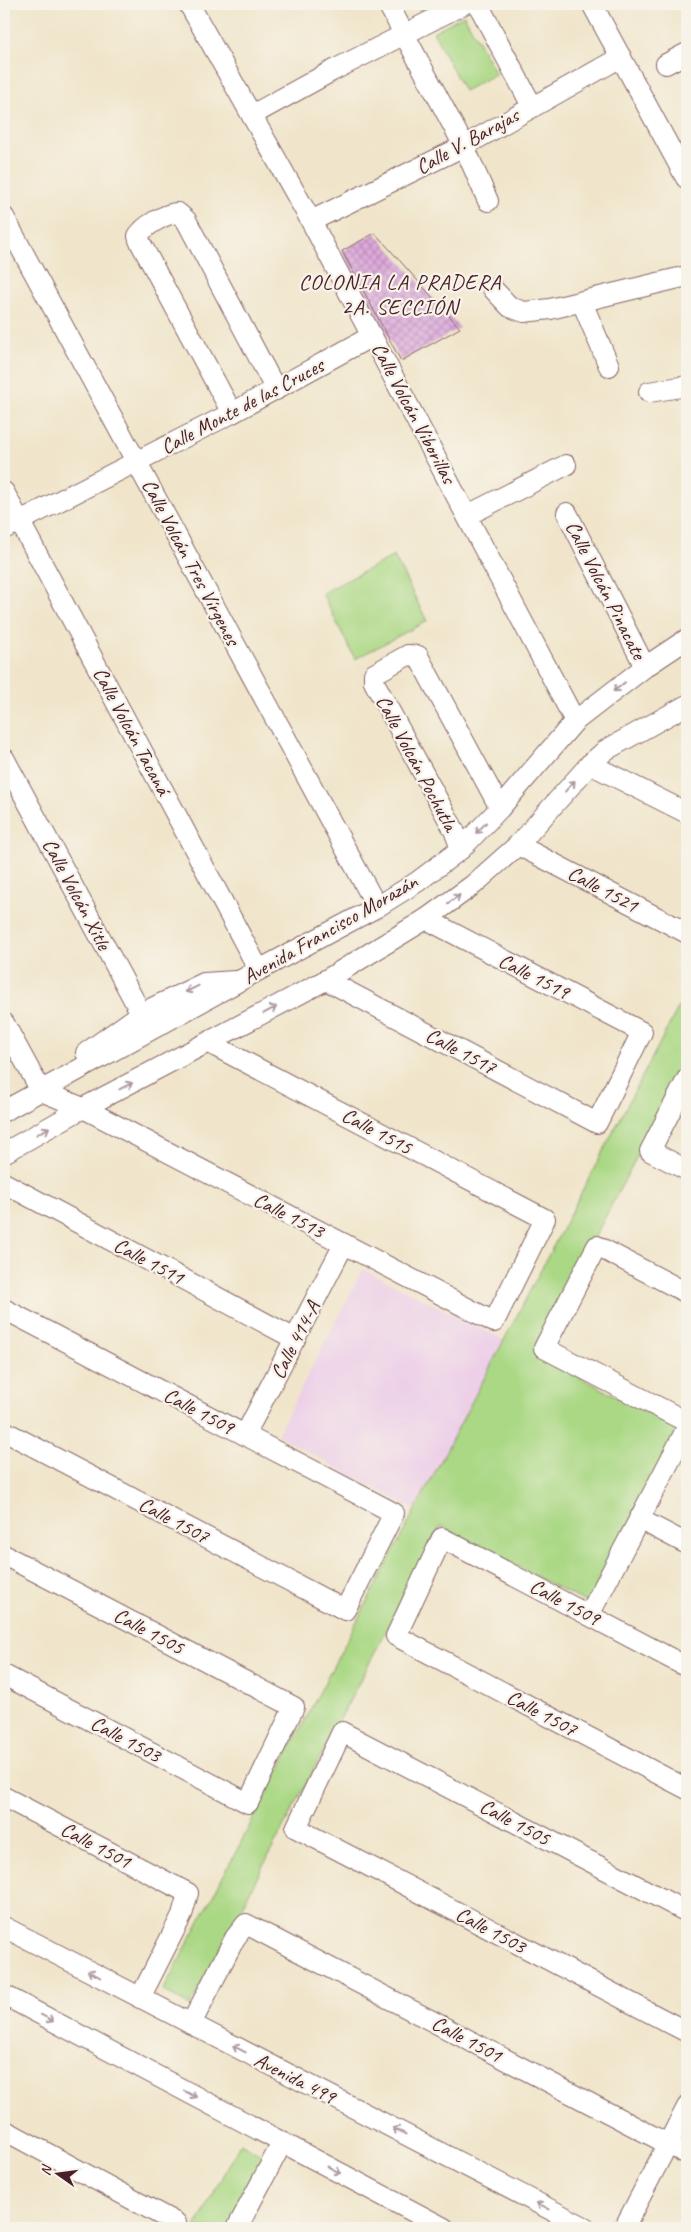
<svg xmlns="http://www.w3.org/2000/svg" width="691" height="2232" font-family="Caveat,sans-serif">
<defs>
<pattern id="building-cross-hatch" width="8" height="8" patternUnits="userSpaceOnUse" patternTransform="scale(1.25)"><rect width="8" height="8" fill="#dda9dc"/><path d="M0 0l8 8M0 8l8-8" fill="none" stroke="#b589b3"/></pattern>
</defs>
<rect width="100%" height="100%" fill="#f7f3e8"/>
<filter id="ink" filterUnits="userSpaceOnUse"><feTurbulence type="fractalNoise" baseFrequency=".02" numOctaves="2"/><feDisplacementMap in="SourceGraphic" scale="10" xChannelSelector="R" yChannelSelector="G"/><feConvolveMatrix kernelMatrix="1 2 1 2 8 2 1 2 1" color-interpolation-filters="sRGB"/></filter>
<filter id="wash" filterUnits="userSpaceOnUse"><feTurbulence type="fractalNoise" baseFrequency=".0096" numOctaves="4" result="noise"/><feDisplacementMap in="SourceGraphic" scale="20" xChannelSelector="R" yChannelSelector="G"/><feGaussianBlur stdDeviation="1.12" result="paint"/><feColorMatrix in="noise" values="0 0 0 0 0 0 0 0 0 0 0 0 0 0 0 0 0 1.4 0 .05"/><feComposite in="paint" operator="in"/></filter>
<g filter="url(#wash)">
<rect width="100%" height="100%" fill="#f0e5ca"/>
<path fill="#edd0e8" d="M 363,1269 L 504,1340 L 415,1510 L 277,1435 Z"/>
<g fill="#aad884" stroke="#7a7c58">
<path d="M 416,4 L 437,4 L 422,13 Z"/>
<path d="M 464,15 L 496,74 L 464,91 L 433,32 Z"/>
<path d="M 394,556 L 427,621 L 355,659 L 322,593 Z"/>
<path d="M 687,991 L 687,1061 L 534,1353 L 678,1429 L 587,1603 L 441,1526 L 190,2006 L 163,1991 Z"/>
<path d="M 240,2143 L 268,2158 L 232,2228 L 195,2228 Z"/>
</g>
<g id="blocks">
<path fill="url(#building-cross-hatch)" d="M 375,233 L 460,328 L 401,361 L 342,251 Z"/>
</g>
</g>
<g filter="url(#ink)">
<use href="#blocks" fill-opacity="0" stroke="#846463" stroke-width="1"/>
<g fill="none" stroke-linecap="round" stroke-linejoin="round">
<defs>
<g id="minor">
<path d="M 189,4 L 311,221 L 575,721"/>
<path d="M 388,4 L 464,146 L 488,201"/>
<path d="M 478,4 L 532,106"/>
<path d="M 592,4 L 686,178"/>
<path d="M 666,64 L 687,53"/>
<path d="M 252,115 L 332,71 L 464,4"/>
<path d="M 4,217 L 377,907"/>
<path d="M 311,221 L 464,146 L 621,57"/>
<path d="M 493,289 L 510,307 L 524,312 L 550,309 L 687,276"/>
<path d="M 582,302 L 609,366"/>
<path d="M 649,392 L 687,386"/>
<path d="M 232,413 L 139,240 L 138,236 C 144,226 166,213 178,213 L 186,220 L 276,390"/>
<path d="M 4,492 L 259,970"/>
<path d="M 567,513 L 645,667"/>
<path d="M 468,515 L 566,465"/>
<path d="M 4,529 L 232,413 L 372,336"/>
<path d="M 4,758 L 150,1030"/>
<path d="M 590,764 L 687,813"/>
<path d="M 518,845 L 687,933"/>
<path d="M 461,849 L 454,830 L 374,682 L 374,674 L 408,655 L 418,656 L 500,808"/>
<path d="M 326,980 L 597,1123 L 642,1032 L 426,919"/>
<path d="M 4,1023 L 41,1091"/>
<path d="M 86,1053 L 142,1013 L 204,983 L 235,981"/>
<path d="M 687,1079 L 650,1151 L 687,1170"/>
<path d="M 41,1091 L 83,1108 L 494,1322 L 545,1219 L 209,1043"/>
<path d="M 4,1111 L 259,970 L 377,907 L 417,882 L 461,849 L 500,808 L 575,721 L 645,667 L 687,639"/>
<path d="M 4,1153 L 83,1108 L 326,980 L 426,919 L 473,885 L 518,845 L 590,764 L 606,750 L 687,705"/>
<path d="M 4,1183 L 295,1339"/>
<path d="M 687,1293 L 597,1246 L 544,1348 L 687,1422"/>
<path d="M 4,1309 L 394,1513 L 345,1610 L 4,1431"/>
<path d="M 245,1435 L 344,1244"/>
<path d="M 639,1519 L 687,1544"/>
<path d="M 4,1555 L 294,1707 L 248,1803 L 4,1675"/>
<path d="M 589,1615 L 687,1428"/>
<path d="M 687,1667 L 442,1538 L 396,1636 L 687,1789"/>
<path d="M 4,1797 L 188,1893 L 182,1915 L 140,1998"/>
<path d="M 687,1912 L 342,1732 L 296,1828 L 687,2032"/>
<path d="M 4,1927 L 586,2228"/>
<path d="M 4,1995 L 444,2228"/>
<path d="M 191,2024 L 235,1938 L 246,1924 L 687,2154"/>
<path d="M 4,2130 L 176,2223 L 174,2228"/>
<path d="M 237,2228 L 282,2143"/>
<path d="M 624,2228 L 687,2107"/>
</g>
</defs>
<use href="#minor" stroke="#846463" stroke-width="22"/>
<use href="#minor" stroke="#fff" stroke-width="20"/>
</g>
<defs><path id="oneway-shaft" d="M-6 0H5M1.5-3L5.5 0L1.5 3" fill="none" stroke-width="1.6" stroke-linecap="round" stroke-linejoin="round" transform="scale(1.25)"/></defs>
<g stroke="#ae9aa0">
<use href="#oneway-shaft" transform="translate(619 687) rotate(142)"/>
<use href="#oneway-shaft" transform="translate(570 786) rotate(-48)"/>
<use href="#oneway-shaft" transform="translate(481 828) rotate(134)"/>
<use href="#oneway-shaft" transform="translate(454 899) rotate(-36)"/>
<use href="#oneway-shaft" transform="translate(192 989) rotate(154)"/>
<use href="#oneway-shaft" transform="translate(270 1010) rotate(-28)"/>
<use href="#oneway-shaft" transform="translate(126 1086) rotate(-27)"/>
<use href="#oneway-shaft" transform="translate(43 1131) rotate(-30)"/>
<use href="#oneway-shaft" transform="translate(94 1974) rotate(-152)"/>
<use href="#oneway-shaft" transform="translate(47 2018) rotate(28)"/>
<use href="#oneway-shaft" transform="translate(239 2049) rotate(-153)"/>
<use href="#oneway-shaft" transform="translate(190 2094) rotate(28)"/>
<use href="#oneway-shaft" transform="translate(399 2131) rotate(-153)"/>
<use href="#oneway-shaft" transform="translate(334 2170) rotate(28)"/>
<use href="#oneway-shaft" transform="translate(543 2206) rotate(-153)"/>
</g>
</g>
<g text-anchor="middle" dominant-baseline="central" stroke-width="4.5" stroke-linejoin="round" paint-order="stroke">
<g font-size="21" fill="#4a1f2b" stroke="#f7f3e8">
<text transform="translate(467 141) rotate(-29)">Calle V. Barajas</text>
<text transform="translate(242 406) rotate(-28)">Calle Monte de las Cruces</text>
<text transform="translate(414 413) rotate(62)">Calle Volcán Viborillas</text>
<text transform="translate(191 562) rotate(62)">Calle Volcán Tres Vírgenes</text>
<text transform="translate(606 590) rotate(63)">Calle Volcán Pinacate</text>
<text transform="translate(132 731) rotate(62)">Calle Volcán Tacaná</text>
<text transform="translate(417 763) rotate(62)">Calle Volcán Pochutla</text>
<text transform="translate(603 889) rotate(28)">Calle 1521</text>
<text transform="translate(77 894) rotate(62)">Calle Volcán Xitle</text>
<text transform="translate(330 929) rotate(-30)">Avenida Francisco Morazán</text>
<text transform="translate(534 976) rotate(27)">Calle 1519</text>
<text transform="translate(461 1051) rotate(28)">Calle 1517</text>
<text transform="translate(377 1131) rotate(28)">Calle 1515</text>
<text transform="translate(289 1215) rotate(27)">Calle 1513</text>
<text transform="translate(149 1261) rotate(28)">Calle 1511</text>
<text transform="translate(295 1340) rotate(-63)">Calle 414-A</text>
<text transform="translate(199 1411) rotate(28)">Calle 1509</text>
<text transform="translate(174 1520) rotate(28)">Calle 1507</text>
<text transform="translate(565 1602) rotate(28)">Calle 1509</text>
<text transform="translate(149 1631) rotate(28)">Calle 1505</text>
<text transform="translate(542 1713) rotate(28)">Calle 1507</text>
<text transform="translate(126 1739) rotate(28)">Calle 1503</text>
<text transform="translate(515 1822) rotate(28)">Calle 1505</text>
<text transform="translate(96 1845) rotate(28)">Calle 1501</text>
<text transform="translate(491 1930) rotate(28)">Calle 1503</text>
<text transform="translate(467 2039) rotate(28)">Calle 1501</text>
<text transform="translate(295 2078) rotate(27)">Avenida 499</text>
</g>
<g font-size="22" letter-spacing="1" fill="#4a1f2b" stroke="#f7f3e8">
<text x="400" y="282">COLONIA LA PRADERA<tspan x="400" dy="25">2A. SECCIÓN</tspan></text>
</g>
</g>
<rect width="691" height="2232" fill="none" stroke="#f7f3e8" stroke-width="20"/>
<g transform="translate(58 2174) rotate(284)" stroke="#f7f3e8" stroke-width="4" paint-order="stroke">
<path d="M0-4L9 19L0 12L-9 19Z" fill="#4a1f2b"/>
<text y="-8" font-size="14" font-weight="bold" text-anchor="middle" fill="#4a1f2b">N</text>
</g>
</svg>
